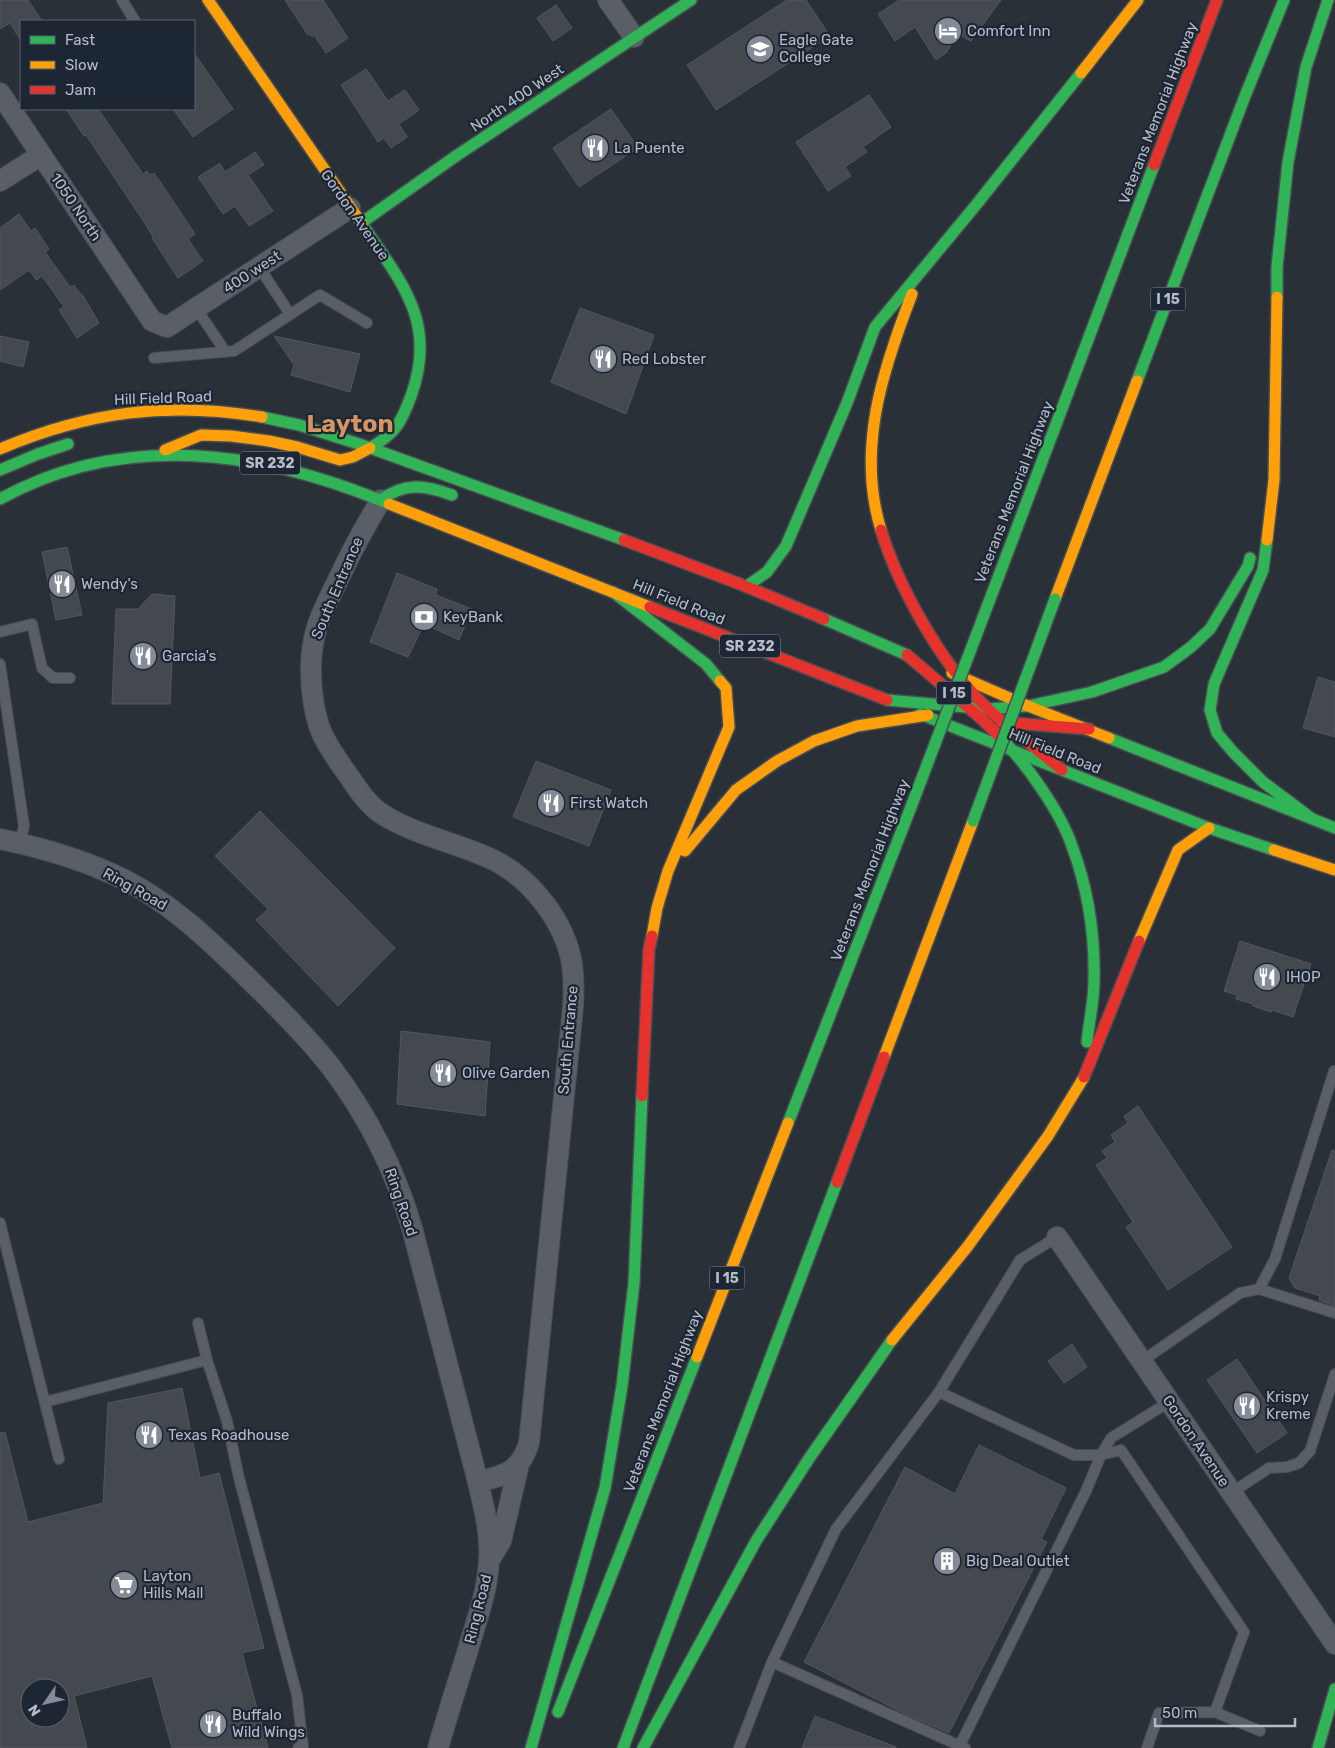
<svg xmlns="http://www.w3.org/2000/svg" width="1335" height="1748" font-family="Rubik,sans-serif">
<rect width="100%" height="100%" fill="#2a3038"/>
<g fill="#444950" stroke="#52575f" fill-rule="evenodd">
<path d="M 0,0 L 28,0 L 42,21 L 21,21 L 21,41 L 10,23 L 0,29 Z"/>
<path d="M 285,0 L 323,0 L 348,38 L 326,53 L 314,35 L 312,37 L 310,34 L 308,35 Z"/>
<path d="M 787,0 L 806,0 L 830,36 L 716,110 L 687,65 Z"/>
<path d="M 899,0 L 1001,0 L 971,41 L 958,34 L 946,53 L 936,60 L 915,27 L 895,41 L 878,14 Z"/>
<path d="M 556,5 L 572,28 L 553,41 L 537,18 Z"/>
<path d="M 194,53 L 233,109 L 193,137 L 173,109 L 194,109 Z"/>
<path d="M 366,69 L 388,101 L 405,90 L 419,110 L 399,124 L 407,137 L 391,148 L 384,138 L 378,142 L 341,85 Z"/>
<path d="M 869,95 L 891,127 L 863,147 L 867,152 L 845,167 L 851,176 L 828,191 L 796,142 Z"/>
<path d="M 66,109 L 98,109 L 143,174 L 147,171 L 150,175 L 154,173 L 167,192 L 195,234 L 188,239 L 203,261 L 178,278 L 152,238 L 153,237 L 146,225 L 86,135 L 84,136 Z"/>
<path d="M 611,109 L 638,148 L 579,187 L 553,148 Z"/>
<path d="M 255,152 L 264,165 L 248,175 L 273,211 L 249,226 L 235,206 L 223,214 L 198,177 L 220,163 L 225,172 Z"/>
<path d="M 19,214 L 31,231 L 35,228 L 49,249 L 45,252 L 70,287 L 74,285 L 81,295 L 82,294 L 99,323 L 77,338 L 59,310 L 64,307 L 42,276 L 36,280 L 29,270 L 0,290 L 0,228 Z"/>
<path d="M 580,308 L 654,335 L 626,414 L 551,382 Z"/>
<path d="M 0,336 L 29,342 L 23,367 L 0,361 Z"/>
<path d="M 274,336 L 360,354 L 350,392 L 291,375 L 294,365 Z"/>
<path d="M 67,547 L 82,615 L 56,620 L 42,552 Z"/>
<path d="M 397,573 L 437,589 L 436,595 L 472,609 L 459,640 L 424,624 L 408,657 L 370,642 Z"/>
<path d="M 152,594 L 175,596 L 170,704 L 112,704 L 116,609 L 138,609 Z"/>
<path d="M 1318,677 L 1335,682 L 1335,737 L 1303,728 Z"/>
<path d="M 536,761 L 611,790 L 589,846 L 513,817 Z"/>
<path d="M 260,811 L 395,948 L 338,1006 L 256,920 L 268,909 L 215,856 Z"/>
<path d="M 1240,941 L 1311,964 L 1293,1017 L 1272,1010 L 1271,1012 L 1253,1006 L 1253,1004 L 1236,999 L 1237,995 L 1224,991 Z"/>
<path d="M 401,1031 L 490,1042 L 485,1116 L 397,1104 Z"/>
<path d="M 1138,1106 L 1232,1247 L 1168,1290 L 1126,1227 L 1133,1222 L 1096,1165 L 1107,1158 L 1102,1151 L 1115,1142 L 1111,1135 L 1128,1123 L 1124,1116 Z"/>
<path d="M 1332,1150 L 1335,1151 L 1335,1306 L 1319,1300 L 1320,1296 L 1295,1288 L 1289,1278 Z"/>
<path d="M 1072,1344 L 1087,1367 L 1064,1383 L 1048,1361 Z"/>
<path d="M 1237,1359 L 1287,1433 L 1257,1453 L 1207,1380 Z"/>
<path d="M 182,1388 L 200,1478 L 219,1473 L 264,1648 L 242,1653 L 268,1748 L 172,1748 L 152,1676 L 74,1696 L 87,1748 L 0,1748 L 0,1433 L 5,1432 L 28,1522 L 103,1503 L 108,1403 ZM 30,1688 L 60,1688 L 60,1718 L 30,1718 Z"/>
<path d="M 979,1445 L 1066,1488 L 1041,1539 L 1047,1542 L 949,1733 L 905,1714 L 804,1662 L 905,1467 L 955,1494 Z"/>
<path d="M 815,1716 L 896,1747 L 896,1748 L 802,1748 Z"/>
</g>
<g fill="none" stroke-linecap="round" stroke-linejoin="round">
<defs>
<g id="lane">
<path d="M 122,0 L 135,21"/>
<path d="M 259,267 L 290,314"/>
<path d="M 196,308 L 225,351"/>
<path d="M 154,358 L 234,351 L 320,295 L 367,323"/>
<path d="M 0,632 L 32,624 L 42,668 L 53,678 L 70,678"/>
<path d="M 0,664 L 24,826 L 20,843"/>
<path d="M 0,1223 L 59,1459"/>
<path d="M 1259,1289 L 1335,1313"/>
<path d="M 198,1323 L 207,1360"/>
<path d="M 1142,1361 L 1240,1293 L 1259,1289 L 1275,1259 L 1334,1071 L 1335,1072"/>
<path d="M 939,1392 L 1074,1455 L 1101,1455 L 1121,1450 L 1244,1632 L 1215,1712"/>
<path d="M 45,1402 L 207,1360 L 227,1421 L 239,1478 L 297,1695 L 303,1747 L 298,1748"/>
<path d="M 1231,1493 L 1269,1468 L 1287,1467 L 1299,1463 L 1310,1451 L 1335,1374"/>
<path d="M 772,1662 L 965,1748"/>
<path d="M 960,1745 L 1086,1491 L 1101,1455 L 1111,1438 L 1169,1402"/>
<path d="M 739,1748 L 772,1662 L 836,1529 L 939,1392 L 1020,1260 L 1057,1237"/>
<path d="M 1147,1748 L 1159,1713 L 1215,1712 L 1260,1731"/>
</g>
<g id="street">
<path d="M 608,0 L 634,37"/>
<path d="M 0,93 L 152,321 L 167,327 L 350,208"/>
<path d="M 0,181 L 41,155"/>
<path d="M 381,500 C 365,526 351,552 338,580 C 329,599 318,618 314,639 C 308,667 311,709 323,736 C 329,747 336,758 343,768 C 355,784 365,803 382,814 C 413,834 453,842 487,857 C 527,874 561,916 571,958 C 574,975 574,991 573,1007 L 529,1443 C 520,1472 505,1475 478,1482"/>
<path d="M 0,839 C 44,848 85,860 125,880 C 172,904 209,940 246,976 C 275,1005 305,1034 331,1067 C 368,1116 395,1170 412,1228 L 478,1482 C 484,1508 491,1534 489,1561 C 487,1595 476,1621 467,1653 C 457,1685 447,1716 438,1748"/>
<path d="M 1057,1237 L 1335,1644"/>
<path d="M 490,1559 L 501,1541 L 519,1464"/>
</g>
<g id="fast">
<path d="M 361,223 L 456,156 L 691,0"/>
<path d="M 362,224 C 401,282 438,322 411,396 C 401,423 396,433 370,448"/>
<path d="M 1277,297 L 1277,267 L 1288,162 L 1306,67 L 1328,0"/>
<path d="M 1137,381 L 1245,96 L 1284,0"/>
<path d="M 262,417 L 299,425 L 362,445 L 624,540"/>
<path d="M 0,470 L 38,454 L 68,444"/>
<path d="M 0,499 C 125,430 263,451 389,504"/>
<path d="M 381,500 C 405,482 425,485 452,495"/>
<path d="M 1267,540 L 1263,570 L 1214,684 L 1210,710 L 1217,733 L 1233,752 L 1263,782 L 1311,818"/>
<path d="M 998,578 L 1154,165"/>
<path d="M 747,586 L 767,572 L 786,546 L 847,403 L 875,327 L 976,205 L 1081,73"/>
<path d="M 613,592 L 706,664 L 720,681"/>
<path d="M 824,619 L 907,655"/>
<path d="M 887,700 L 988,709 L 1028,706 L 1092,692 L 1164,667 L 1191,647 L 1210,629 L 1248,566 L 1250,558"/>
<path d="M 920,714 L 1209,828 L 1274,850"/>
<path d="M 1001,738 C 1027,765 1060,811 1072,846 C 1088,889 1095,936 1094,981 C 1094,1001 1089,1022 1087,1042"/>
<path d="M 1109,738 L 1335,828"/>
<path d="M 788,1123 L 911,807"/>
<path d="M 558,1712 L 697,1357"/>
<path d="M 531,1748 L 605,1488 L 622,1386 L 634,1283 L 642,1096"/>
<path d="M 623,1748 L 837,1182"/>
<path d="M 643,1748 L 756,1541 L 810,1457 L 892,1340"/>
<path d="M 1318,1748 L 1335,1689"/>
</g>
<g id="slow">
<path d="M 208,0 L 362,224"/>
<path d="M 1081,73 L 1138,0"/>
<path d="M 0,449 C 87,412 168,401 262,417"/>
<path d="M 165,450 L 201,435 L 231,436 L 269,441 L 297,447 L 340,460 L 353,457 L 370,448"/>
<path d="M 389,504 L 650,607"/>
<path d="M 881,530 C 856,449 883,369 912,294"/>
<path d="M 1267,540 L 1274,480 L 1277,297"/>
<path d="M 1055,599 L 1137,381"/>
<path d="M 952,673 L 1028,706 L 1109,738"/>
<path d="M 1274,850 L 1335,870"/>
<path d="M 685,851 L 736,790 L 777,761 L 814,741 L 857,726 L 928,715"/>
<path d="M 652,936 L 657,908 L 668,871 L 729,727 L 726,688 L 720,681"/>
<path d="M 1139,941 L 1178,850 L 1209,828"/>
<path d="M 884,1057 L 973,821"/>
<path d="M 892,1340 L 968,1246 L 1048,1136 L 1084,1077"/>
<path d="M 697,1357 L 788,1123"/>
</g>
<g id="jam">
<path d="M 1154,165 L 1217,0"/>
<path d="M 881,530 C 898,586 939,659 980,701 C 1005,727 1035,747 1062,770"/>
<path d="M 624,540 L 740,584 L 824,619"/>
<path d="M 650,607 L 887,700"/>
<path d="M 907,655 L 983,720 L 1001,738"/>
<path d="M 1001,722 L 1089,729"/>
<path d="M 1084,1077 L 1139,941"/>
<path d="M 642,1096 L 649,949 L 652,936"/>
<path d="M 837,1182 L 884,1057"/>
</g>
</defs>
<use href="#lane" stroke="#484c53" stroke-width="12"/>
<use href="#street" stroke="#484c53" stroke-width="22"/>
<use href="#fast" stroke="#484c53" stroke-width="14"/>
<use href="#slow" stroke="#484c53" stroke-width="14"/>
<use href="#jam" stroke="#484c53" stroke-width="14"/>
<use href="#lane" stroke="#5a5e66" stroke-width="10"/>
<use href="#street" stroke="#5a5e66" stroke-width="20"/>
<use href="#fast" stroke="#30b455" stroke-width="11"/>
<use href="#slow" stroke="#ff9f0a" stroke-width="11"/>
<use href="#jam" stroke="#e5322d" stroke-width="11"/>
<defs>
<g id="fast-bridge">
<path d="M 911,807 L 998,578"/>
<path d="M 973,821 L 1055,599"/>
</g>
</defs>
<use href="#fast-bridge" stroke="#474c53" stroke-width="14" stroke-linecap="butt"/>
<use href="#fast-bridge" stroke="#30b455" stroke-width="11"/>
</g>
<defs>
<symbol id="hotel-disc" viewBox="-11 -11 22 22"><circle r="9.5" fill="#848b96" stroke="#1d2633"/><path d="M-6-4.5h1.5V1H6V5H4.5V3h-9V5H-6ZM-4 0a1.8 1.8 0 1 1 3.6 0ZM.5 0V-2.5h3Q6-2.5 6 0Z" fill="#fff"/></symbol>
<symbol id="school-disc" viewBox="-11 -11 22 22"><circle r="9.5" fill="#848b96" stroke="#1d2633"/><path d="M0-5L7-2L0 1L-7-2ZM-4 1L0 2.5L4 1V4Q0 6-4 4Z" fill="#fff"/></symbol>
<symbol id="restaurant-disc" viewBox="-11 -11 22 22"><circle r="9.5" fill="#848b96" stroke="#1d2633"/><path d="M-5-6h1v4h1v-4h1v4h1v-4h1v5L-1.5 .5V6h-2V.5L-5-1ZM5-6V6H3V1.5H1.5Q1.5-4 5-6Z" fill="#fff"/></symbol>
<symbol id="bank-disc" viewBox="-11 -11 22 22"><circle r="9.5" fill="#848b96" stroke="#1d2633"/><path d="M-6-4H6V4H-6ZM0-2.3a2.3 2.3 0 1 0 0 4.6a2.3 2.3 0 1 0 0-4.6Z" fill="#fff"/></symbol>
<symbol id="building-disc" viewBox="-11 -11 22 22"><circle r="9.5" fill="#848b96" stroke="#1d2633"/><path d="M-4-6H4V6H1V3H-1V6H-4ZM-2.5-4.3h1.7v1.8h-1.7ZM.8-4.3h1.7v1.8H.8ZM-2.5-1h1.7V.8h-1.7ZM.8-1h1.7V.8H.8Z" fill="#fff"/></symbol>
<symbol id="supermarket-disc" viewBox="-11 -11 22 22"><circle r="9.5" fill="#848b96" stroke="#1d2633"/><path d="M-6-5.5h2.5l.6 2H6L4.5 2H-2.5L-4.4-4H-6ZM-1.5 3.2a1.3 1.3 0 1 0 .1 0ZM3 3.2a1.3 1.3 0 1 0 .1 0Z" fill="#fff"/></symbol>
</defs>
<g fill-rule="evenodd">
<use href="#hotel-disc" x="932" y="15" width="32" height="32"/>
<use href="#school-disc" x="744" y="33" width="32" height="32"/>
<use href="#restaurant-disc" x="579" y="132" width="32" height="32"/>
<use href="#restaurant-disc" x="587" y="343" width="32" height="32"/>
<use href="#restaurant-disc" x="46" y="568" width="32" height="32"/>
<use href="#bank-disc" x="408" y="601" width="32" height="32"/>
<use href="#restaurant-disc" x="127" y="640" width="32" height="32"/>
<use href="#restaurant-disc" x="535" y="787" width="32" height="32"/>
<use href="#restaurant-disc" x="1251" y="961" width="32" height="32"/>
<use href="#restaurant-disc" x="427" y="1057" width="32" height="32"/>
<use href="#restaurant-disc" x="1231" y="1390" width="32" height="32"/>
<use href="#restaurant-disc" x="133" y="1419" width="32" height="32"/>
<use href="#building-disc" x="931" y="1545" width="32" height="32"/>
<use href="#supermarket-disc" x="108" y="1569" width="32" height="32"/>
<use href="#restaurant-disc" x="197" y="1708" width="32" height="32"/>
</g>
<g text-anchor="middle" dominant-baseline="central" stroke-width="4.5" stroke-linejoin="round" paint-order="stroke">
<g fill="#1d2633" stroke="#878f9c" stroke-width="1">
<rect x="1150.5" y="287.5" width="35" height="23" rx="4"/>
<rect x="240" y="451.5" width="60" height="23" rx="4"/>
<rect x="720" y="634.5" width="60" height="23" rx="4"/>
<rect x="936.5" y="681.5" width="35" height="23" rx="4"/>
<rect x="709.5" y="1266.5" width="35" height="23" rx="4"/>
</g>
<g font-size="14" font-weight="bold" fill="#b4bcc9">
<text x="1168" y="299">I 15</text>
<text x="270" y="463">SR 232</text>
<text x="750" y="646">SR 232</text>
<text x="954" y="693">I 15</text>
<text x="727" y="1278">I 15</text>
</g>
<g font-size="15" fill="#b4bcc9" stroke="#1d2633" text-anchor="start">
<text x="967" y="31">Comfort Inn</text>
<text x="779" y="40">Eagle Gate<tspan x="779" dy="17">College</tspan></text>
<text x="614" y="148">La Puente</text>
<text x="622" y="359">Red Lobster</text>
<text x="81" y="584">Wendy's</text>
<text x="443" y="617">KeyBank</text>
<text x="162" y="656">Garcia's</text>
<text x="570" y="803">First Watch</text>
<text x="1286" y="977">IHOP</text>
<text x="462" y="1073">Olive Garden</text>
<text x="1266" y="1397">Krispy<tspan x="1266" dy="17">Kreme</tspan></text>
<text x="168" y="1435">Texas Roadhouse</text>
<text x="966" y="1561">Big Deal Outlet</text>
<text x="143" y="1576">Layton<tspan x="143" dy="17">Hills Mall</tspan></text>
<text x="232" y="1715">Buffalo<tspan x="232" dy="17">Wild Wings</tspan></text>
</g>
<g font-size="15" fill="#b4bcc9" stroke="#1d2633">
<text transform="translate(517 98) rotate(-34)">North 400 West</text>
<text transform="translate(1158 113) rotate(-69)">Veterans Memorial Highway</text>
<text transform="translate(76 207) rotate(56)">1050 North</text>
<text transform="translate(355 215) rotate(55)">Gordon Avenue</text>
<text transform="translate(252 272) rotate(-33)">400 west</text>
<text transform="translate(163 398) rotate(-2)">Hill Field Road</text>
<text transform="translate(1014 492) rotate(-69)">Veterans Memorial Highway</text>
<text transform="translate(337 588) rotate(-67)">South Entrance</text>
<text transform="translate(679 602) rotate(22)">Hill Field Road</text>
<text transform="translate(1055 751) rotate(22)">Hill Field Road</text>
<text transform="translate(870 870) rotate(-69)">Veterans Memorial Highway</text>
<text transform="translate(135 889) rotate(29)">Ring Road</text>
<text transform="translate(568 1040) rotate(-85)">South Entrance</text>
<text transform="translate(401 1202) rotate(71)">Ring Road</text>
<text transform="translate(663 1401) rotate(-69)">Veterans Memorial Highway</text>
<text transform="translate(1196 1441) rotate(56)">Gordon Avenue</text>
<text transform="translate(478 1609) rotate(-76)">Ring Road</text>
</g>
<g font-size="25" font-weight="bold" fill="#d59563" stroke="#1d2633">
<text x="350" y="423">Layton</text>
</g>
</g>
<rect x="20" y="20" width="175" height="90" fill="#1d2633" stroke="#59626f"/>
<rect x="30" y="36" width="25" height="8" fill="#30b455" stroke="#59626f"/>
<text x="65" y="45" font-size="15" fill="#b4bcc9">Fast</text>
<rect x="30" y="61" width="25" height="8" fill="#ff9f0a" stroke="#59626f"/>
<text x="65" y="70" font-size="15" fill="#b4bcc9">Slow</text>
<rect x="30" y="86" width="25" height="8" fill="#e5322d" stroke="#59626f"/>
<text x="65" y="95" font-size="15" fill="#b4bcc9">Jam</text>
<g transform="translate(45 1703) rotate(236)"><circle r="24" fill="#1d2633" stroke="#59626f"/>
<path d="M0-4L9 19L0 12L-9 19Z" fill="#848b96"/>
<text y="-8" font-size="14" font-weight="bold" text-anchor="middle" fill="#b4bcc9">N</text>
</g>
<path d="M1155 1718v8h140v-8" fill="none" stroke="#b4bcc9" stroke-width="2.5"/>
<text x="1162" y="1718" font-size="15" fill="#b4bcc9" stroke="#1d2633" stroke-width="4" paint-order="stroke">50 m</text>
</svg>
